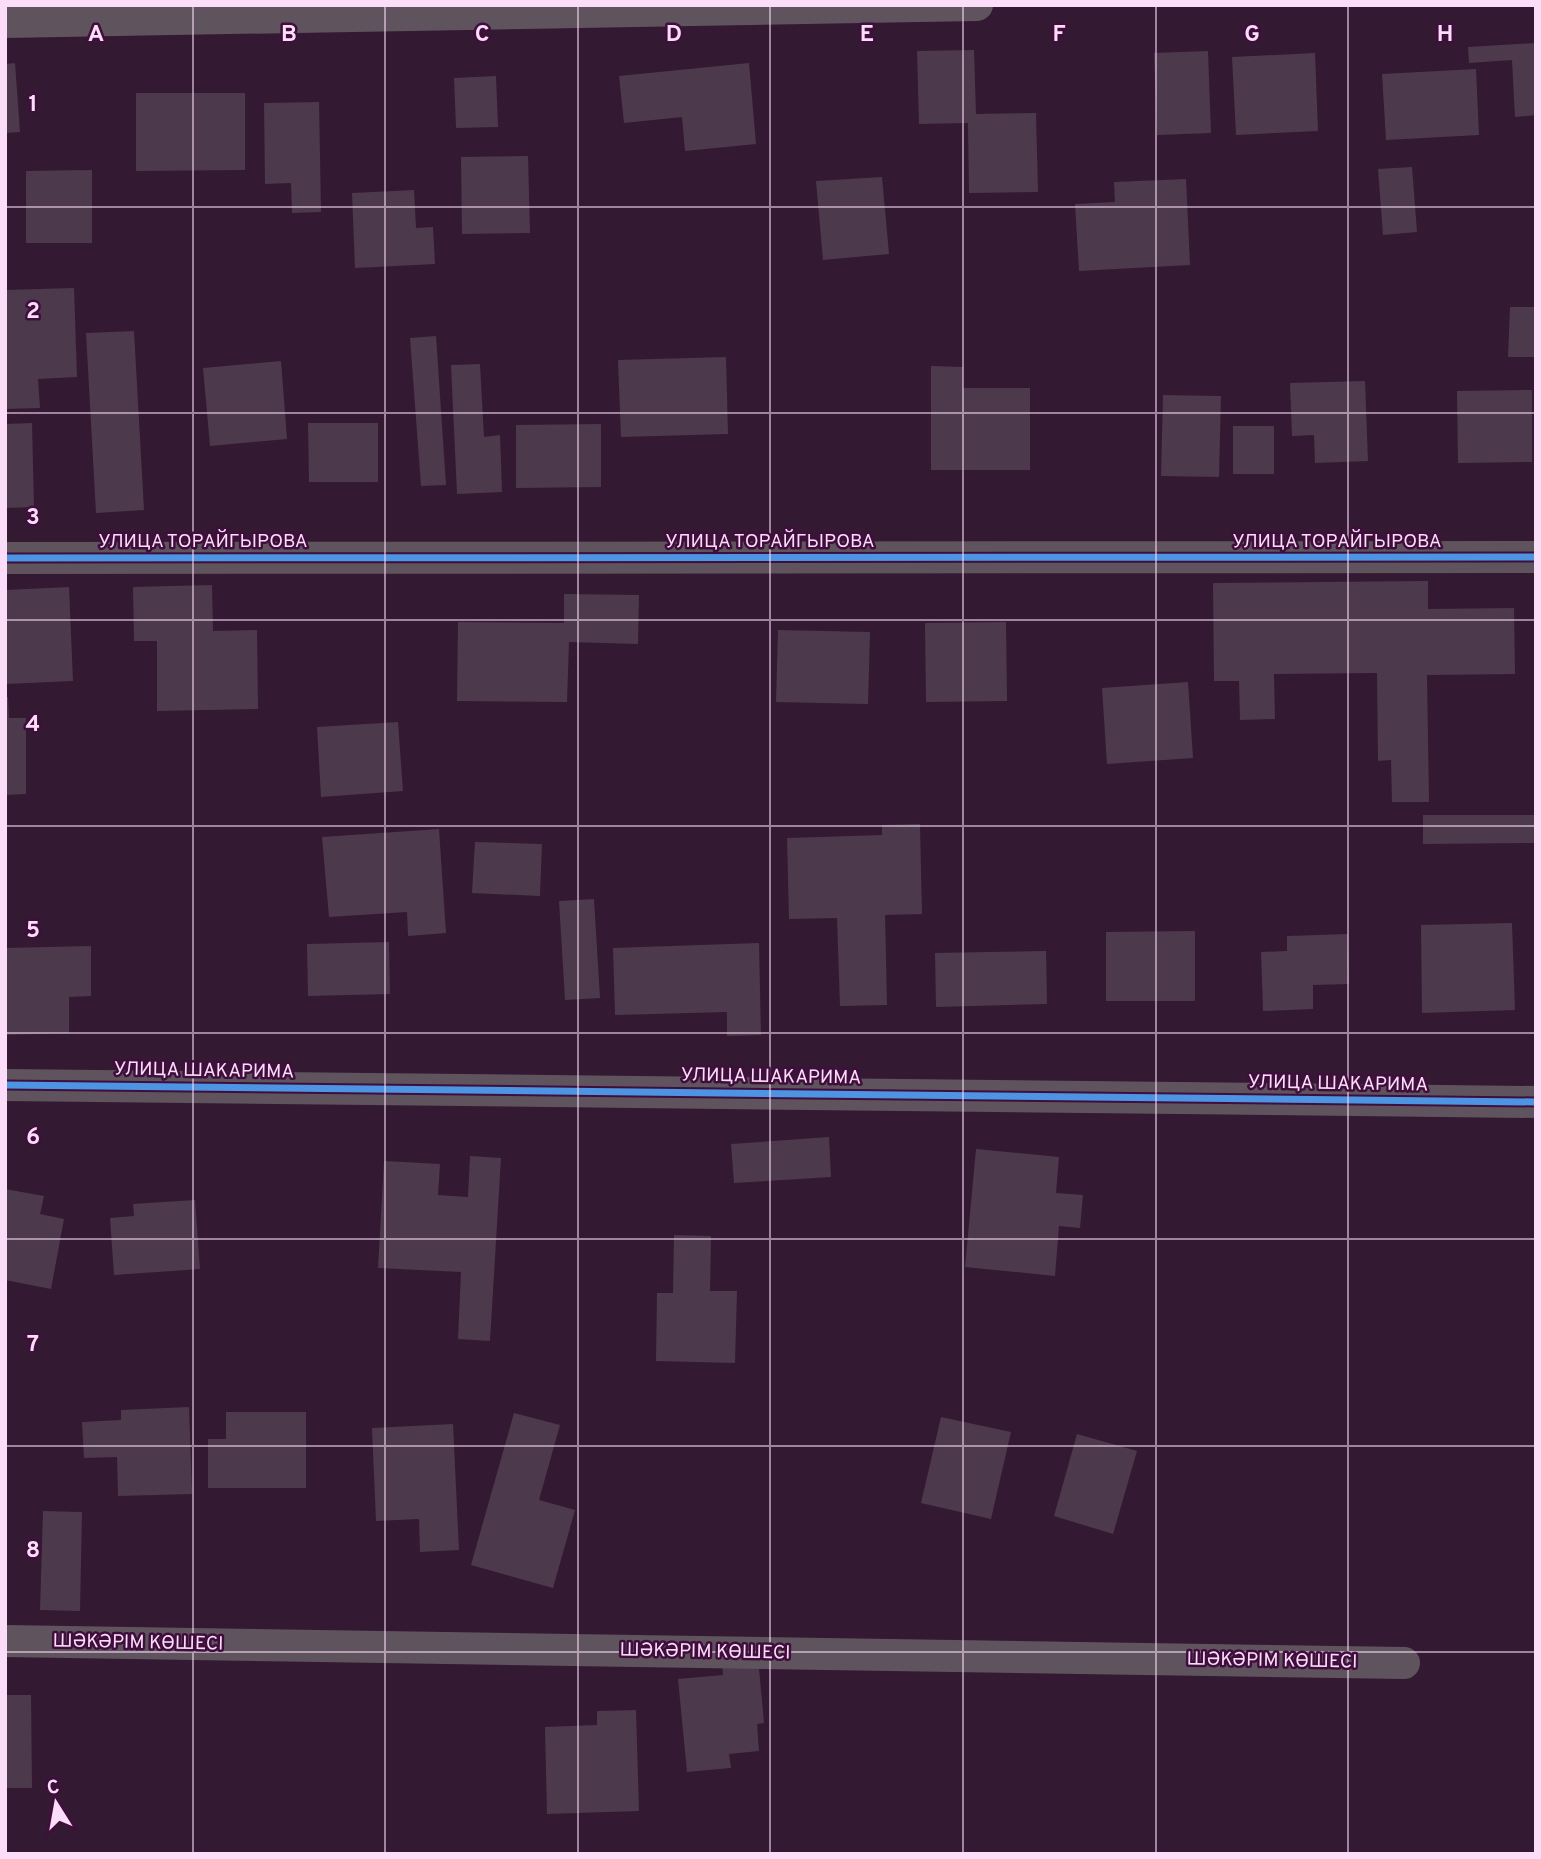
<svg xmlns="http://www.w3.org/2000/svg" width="1541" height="1859" font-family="Overpass,sans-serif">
<rect width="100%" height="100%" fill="#341932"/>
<g fill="#4d394c">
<path d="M 1535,43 L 1536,115 L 1515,117 L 1512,60 L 1469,63 L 1468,47 Z"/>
<path d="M 974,50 L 976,114 L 1036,113 L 1038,192 L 969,193 L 968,123 L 919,124 L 917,51 Z"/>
<path d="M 1208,51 L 1211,133 L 1157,135 L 1154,53 Z"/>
<path d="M 1315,53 L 1318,131 L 1236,135 L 1232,57 Z"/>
<path d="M 15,63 L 20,132 L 5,133 L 5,64 Z"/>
<path d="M 749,63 L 756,144 L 685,151 L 682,117 L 624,123 L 619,76 Z"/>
<path d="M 1476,69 L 1479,135 L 1386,140 L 1382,74 Z"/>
<path d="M 496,76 L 498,127 L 456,128 L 454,78 Z"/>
<path d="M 136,93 L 245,93 L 245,170 L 136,171 Z"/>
<path d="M 319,102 L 321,212 L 292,213 L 291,183 L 265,184 L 264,103 Z"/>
<path d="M 528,156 L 530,233 L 462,234 L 461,157 Z"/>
<path d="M 1412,167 L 1417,232 L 1383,235 L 1378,169 Z"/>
<path d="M 92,170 L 92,243 L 26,243 L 26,171 Z"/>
<path d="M 882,177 L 889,254 L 823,260 L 816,181 Z"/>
<path d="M 1186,179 L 1190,265 L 1079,271 L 1075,204 L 1115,202 L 1114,182 Z"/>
<path d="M 414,190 L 416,228 L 433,227 L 435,264 L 355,268 L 352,193 Z"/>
<path d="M 74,288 L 77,377 L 38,379 L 40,408 L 5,409 L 5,290 Z"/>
<path d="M 1510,307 L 1536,307 L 1536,357 L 1508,357 Z"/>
<path d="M 134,331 L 144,510 L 96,513 L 86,333 Z"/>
<path d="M 436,336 L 446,485 L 421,486 L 410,338 Z"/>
<path d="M 726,357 L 728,434 L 621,437 L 618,360 Z"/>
<path d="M 281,361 L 287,439 L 210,446 L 203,368 Z"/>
<path d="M 480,364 L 484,437 L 500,435 L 502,492 L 457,494 L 451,365 Z"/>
<path d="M 931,366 L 963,367 L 963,388 L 1030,388 L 1030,470 L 931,470 Z"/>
<path d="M 1365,381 L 1368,461 L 1315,463 L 1314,435 L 1292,436 L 1290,383 Z"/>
<path d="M 1532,390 L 1532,462 L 1458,463 L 1457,391 Z"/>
<path d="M 1163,395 L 1221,396 L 1219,477 L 1161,476 Z"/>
<path d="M 32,423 L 34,507 L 5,508 L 5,424 Z"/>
<path d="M 308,423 L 378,423 L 378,482 L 309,482 Z"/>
<path d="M 601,424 L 601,487 L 516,488 L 516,425 Z"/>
<rect x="1233" y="426" width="41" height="48"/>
<path d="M 1428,581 L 1428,609 L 1514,608 L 1515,674 L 1427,675 L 1429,802 L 1392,802 L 1391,760 L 1378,761 L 1377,673 L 1274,674 L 1275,719 L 1240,720 L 1239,681 L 1214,681 L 1213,583 Z"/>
<path d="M 212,585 L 213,631 L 257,630 L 258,709 L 157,711 L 157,641 L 134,641 L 133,587 Z"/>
<path d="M 69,587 L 73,681 L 5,684 L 5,590 Z"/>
<path d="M 564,594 L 639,595 L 638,644 L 569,642 L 567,702 L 457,701 L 458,622 L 564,623 Z"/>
<path d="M 1006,622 L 1007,701 L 926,702 L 925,623 Z"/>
<path d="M 778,630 L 870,632 L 868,704 L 776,702 Z"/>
<path d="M 1188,682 L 1193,758 L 1107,764 L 1102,688 Z"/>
<path d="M 5,697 L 8,697 L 9,718 L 26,718 L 26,794 L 5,795 Z"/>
<path d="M 398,722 L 403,791 L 321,797 L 317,727 Z"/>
<path d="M 1423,815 L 1536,815 L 1536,843 L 1423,844 Z"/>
<path d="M 920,824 L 922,914 L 885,915 L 887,1005 L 840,1006 L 837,918 L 789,919 L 787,838 L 882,835 L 882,825 Z"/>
<path d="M 439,829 L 446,933 L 408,936 L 407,912 L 329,917 L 322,837 Z"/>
<path d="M 475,842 L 542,844 L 540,896 L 472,893 Z"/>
<path d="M 594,899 L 600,998 L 565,1000 L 559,901 Z"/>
<path d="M 1512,923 L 1515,1010 L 1422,1013 L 1421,925 Z"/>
<path d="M 1195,931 L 1195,1001 L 1106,1001 L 1106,932 Z"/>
<path d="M 1348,934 L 1349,984 L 1313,985 L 1313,1009 L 1263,1011 L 1261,952 L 1287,951 L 1287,936 Z"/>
<path d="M 389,942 L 390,994 L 308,996 L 307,944 Z"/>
<path d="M 759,943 L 761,1035 L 727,1036 L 727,1012 L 615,1015 L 613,948 Z"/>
<path d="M 91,946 L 91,996 L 69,997 L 69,1033 L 5,1035 L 5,948 Z"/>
<path d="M 1046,951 L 1047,1004 L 936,1007 L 935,953 Z"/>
<path d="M 829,1137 L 831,1177 L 734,1183 L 731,1144 Z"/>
<path d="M 976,1149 L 1059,1157 L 1056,1193 L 1083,1195 L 1080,1228 L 1059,1226 L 1055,1276 L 965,1267 Z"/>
<path d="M 470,1156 L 501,1158 L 490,1341 L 458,1339 L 461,1272 L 378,1268 L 384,1161 L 440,1164 L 438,1195 L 468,1197 Z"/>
<path d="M 5,1189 L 44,1196 L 40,1214 L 64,1219 L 51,1289 L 5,1280 Z"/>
<path d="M 195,1200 L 200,1269 L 114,1275 L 110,1218 L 134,1216 L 133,1204 Z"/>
<path d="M 674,1235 L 711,1236 L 710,1291 L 737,1291 L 735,1363 L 656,1361 L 657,1293 L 673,1293 Z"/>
<path d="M 189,1407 L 192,1494 L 118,1496 L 117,1457 L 84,1458 L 82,1422 L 121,1420 L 121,1410 Z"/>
<path d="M 226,1412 L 306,1412 L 306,1488 L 208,1488 L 208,1439 L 226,1439 Z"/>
<path d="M 514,1413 L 560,1425 L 539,1500 L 575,1510 L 553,1588 L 471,1565 Z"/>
<path d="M 941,1417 L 1011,1432 L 991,1519 L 921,1503 Z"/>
<path d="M 453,1424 L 459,1550 L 420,1552 L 419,1519 L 376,1521 L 372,1428 Z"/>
<path d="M 1077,1434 L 1137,1451 L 1113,1534 L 1054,1516 Z"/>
<path d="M 43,1511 L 82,1512 L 80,1611 L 40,1610 Z"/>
<path d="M 758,1658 L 764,1723 L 757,1724 L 759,1751 L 729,1754 L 731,1768 L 687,1772 L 678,1679 L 723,1675 L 722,1661 Z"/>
<path d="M 5,1695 L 31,1695 L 32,1788 L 5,1788 Z"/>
<path d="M 636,1710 L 639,1811 L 547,1814 L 545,1727 L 597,1725 L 597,1711 Z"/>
</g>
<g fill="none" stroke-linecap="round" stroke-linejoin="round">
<g stroke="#5f545e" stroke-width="32">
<path d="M 5,22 L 977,5"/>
<path d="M 5,558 L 1536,557"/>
<path d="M 5,1085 L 1536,1102"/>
<path d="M 5,1641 L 1404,1663"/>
</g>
<defs>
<g id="cycleway">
<path d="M 5,558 L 1536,557"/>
<path d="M 5,1085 L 1536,1102"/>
</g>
</defs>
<use href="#cycleway" stroke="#3f0e3d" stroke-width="11"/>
<use href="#cycleway" stroke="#4d94e3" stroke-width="7"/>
</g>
<path fill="none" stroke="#fcddf9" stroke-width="2" stroke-opacity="0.55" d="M 193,5 L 193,1854M 385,5 L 385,1854M 578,5 L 578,1854M 770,5 L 770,1854M 963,5 L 963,1854M 1156,5 L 1156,1854M 1348,5 L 1348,1854M 5,207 L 1536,207M 5,413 L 1536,413M 5,620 L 1536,620M 5,826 L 1536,826M 5,1033 L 1536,1033M 5,1239 L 1536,1239M 5,1446 L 1536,1446M 5,1652 L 1536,1652"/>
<g text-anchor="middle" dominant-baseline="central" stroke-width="5" stroke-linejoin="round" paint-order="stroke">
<g font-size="19" fill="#fcddf9" stroke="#3f0e3d">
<text x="203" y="542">УЛИЦА ТОРАЙГЫРОВА</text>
<text x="770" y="542">УЛИЦА ТОРАЙГЫРОВА</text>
<text x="1337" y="542">УЛИЦА ТОРАЙГЫРОВА</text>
<text transform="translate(204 1071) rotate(1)">УЛИЦА ШАКАРИМА</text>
<text transform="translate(771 1077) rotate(1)">УЛИЦА ШАКАРИМА</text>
<text transform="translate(1338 1084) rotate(1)">УЛИЦА ШАКАРИМА</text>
<text transform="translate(138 1643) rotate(1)">ШӘКӘРІМ КӨШЕСІ</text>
<text transform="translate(705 1652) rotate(1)">ШӘКӘРІМ КӨШЕСІ</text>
<text transform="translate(1272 1661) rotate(1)">ШӘКӘРІМ КӨШЕСІ</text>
</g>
</g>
<g font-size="23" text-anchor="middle" font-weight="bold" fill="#fcddf9" stroke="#3f0e3d" stroke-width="5" stroke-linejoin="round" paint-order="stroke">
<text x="96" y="41">A</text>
<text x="289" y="41">B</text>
<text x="482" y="41">C</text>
<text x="674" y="41">D</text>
<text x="867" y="41">E</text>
<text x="1059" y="41">F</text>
<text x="1252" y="41">G</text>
<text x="1445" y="41">H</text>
<text x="33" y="111">1</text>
<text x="33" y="318">2</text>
<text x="33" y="524">3</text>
<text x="33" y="731">4</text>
<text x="33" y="937">5</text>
<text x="33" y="1144">6</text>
<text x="33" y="1351">7</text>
<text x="33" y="1557">8</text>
</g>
<rect width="1541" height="1859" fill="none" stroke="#fcddf9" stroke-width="14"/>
<g transform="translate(56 1803) rotate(349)" stroke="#3f0e3d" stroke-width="5" paint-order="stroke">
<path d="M0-5L12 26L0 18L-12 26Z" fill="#fcddf9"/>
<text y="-10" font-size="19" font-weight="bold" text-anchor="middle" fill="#fcddf9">С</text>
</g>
</svg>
